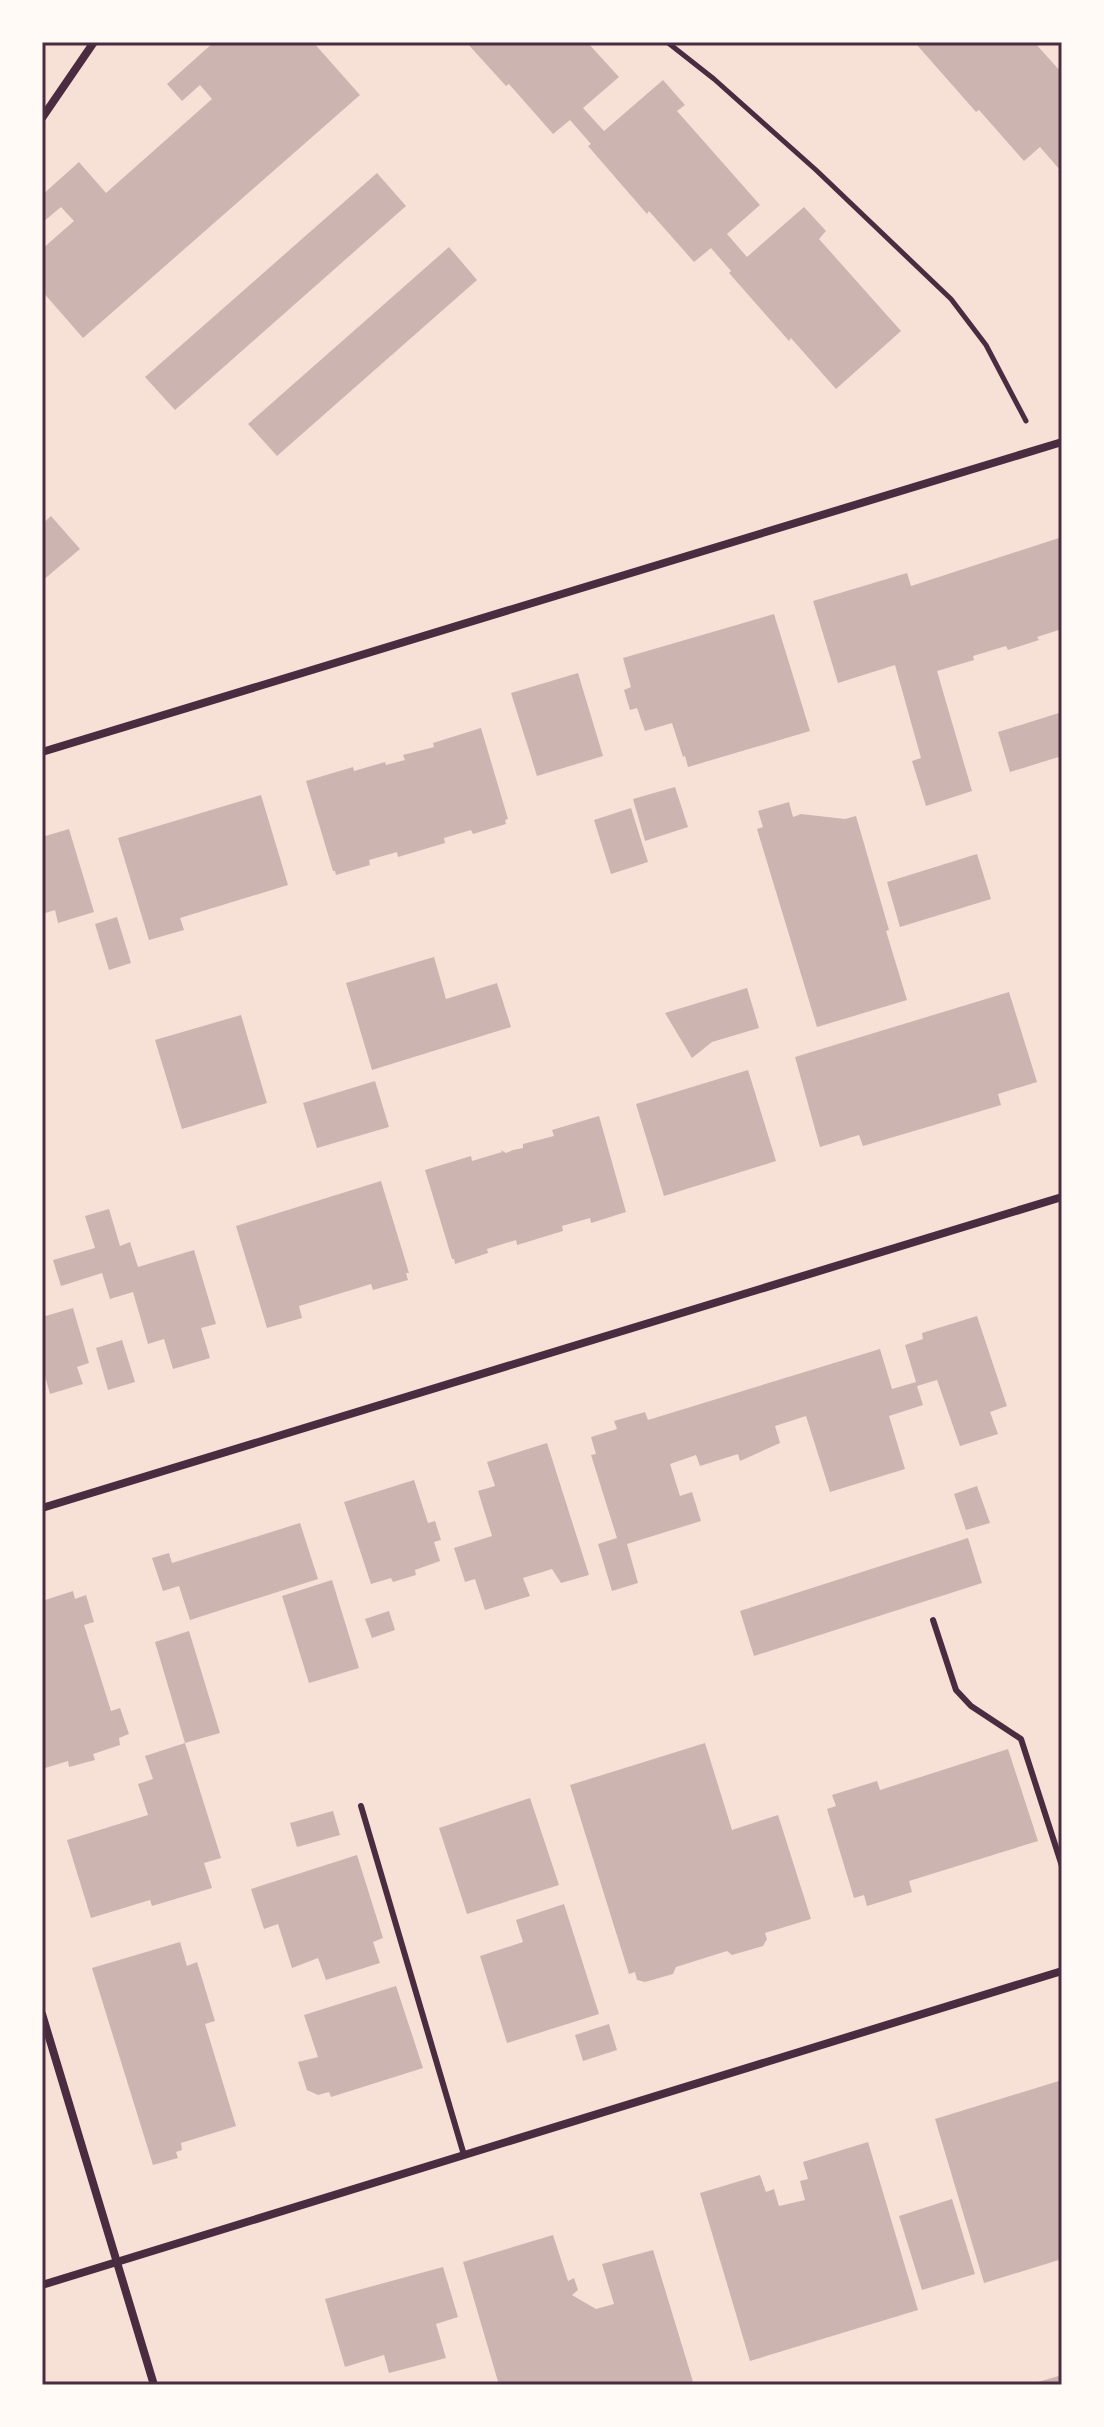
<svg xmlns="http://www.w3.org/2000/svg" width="1104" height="2427" font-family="'Public Sans',sans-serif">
<rect width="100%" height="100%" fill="#f7e1d7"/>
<g fill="#ccb4b1">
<path d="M 214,42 L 313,42 L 360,95 L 83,338 L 42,291 L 42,249 L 74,221 L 61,207 L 43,222 L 42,195 L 79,162 L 106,193 L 212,99 L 200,85 L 182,101 L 167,84 Z"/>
<path d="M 466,42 L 587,42 L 619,77 L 583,108 L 604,131 L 663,80 L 685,105 L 677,111 L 760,205 L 727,234 L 747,257 L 804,207 L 826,231 L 819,239 L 901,331 L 836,389 L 791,338 L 789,341 L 729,273 L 731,271 L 711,248 L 694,262 L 649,211 L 647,214 L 588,146 L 591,144 L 570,120 L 553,134 L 509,84 L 506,86 Z"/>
<path d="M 920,42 L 1034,42 L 1062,73 L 1062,176 L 1058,172 L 1060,170 L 1040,147 L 1024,161 L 979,110 L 976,112 L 917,45 Z"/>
<path d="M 377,173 L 406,206 L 175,410 L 145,377 Z"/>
<path d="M 449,247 L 477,280 L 277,456 L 248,424 Z"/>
<path d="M 51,516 L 80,549 L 42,581 L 42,524 Z"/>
<path d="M 1062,537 L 1062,629 L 1037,637 L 1039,640 L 1008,650 L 1006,646 L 973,656 L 974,660 L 937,671 L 972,791 L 926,806 L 912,761 L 921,758 L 895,665 L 838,683 L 813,601 L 907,573 L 911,586 Z"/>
<path d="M 774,614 L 810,731 L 688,767 L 685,756 L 683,757 L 672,723 L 645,731 L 637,708 L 630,710 L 624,690 L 631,687 L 623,658 Z"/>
<path d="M 578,673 L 603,756 L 537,776 L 511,693 Z"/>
<path d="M 1062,712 L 1062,756 L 1010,772 L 998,732 Z"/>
<path d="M 481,728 L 508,819 L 505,820 L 506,824 L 473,834 L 471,830 L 444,838 L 445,843 L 398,857 L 397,852 L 369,860 L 370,865 L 336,875 L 335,871 L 333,871 L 306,781 L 353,767 L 354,771 L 385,762 L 386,765 L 405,760 L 403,755 L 434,747 L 433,743 Z"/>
<path d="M 675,787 L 688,827 L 645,841 L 633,799 Z"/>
<path d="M 261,795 L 288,885 L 180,918 L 184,930 L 149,940 L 118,838 Z"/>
<path d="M 789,802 L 793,817 L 801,814 L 845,819 L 856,816 L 889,930 L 886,931 L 907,1000 L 817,1027 L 757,829 L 763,827 L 758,811 Z"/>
<path d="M 631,808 L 648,862 L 611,874 L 594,820 Z"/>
<path d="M 69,829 L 94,912 L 58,923 L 55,910 L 42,914 L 42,837 Z"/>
<path d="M 977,854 L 991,899 L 900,927 L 887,882 Z"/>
<path d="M 117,917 L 131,963 L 109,970 L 95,924 Z"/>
<path d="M 434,957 L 446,999 L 497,983 L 511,1027 L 372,1070 L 346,983 Z"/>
<path d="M 747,988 L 759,1028 L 712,1042 L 692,1058 L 665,1013 Z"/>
<path d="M 1009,992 L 1037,1082 L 998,1094 L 1001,1105 L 931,1126 L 863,1146 L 859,1135 L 820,1147 L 795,1057 Z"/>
<path d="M 241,1015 L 267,1103 L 182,1129 L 155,1040 Z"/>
<path d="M 748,1070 L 776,1161 L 664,1196 L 636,1104 Z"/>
<path d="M 375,1081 L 389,1127 L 317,1148 L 303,1103 Z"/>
<path d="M 599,1116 L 626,1212 L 591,1223 L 590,1218 L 562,1226 L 563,1231 L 517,1245 L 516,1240 L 487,1249 L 488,1253 L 455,1264 L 454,1259 L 452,1259 L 425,1170 L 471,1156 L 472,1161 L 502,1152 L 501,1150 L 506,1153 L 513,1150 L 523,1148 L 523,1144 L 554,1136 L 552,1130 Z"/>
<path d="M 381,1181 L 409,1273 L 406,1273 L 408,1280 L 373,1290 L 371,1284 L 299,1306 L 302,1318 L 267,1328 L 236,1226 Z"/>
<path d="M 109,1209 L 120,1246 L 130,1242 L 138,1267 L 194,1250 L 216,1324 L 201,1328 L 210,1358 L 173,1369 L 164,1339 L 148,1344 L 133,1292 L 110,1299 L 102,1273 L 61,1286 L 53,1260 L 95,1248 L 85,1216 Z"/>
<path d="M 73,1308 L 89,1363 L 77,1367 L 83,1384 L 50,1394 L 45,1376 L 42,1377 L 42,1317 Z"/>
<path d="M 977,1316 L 1007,1406 L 990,1412 L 998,1434 L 960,1446 L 937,1380 L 917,1386 L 923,1405 L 889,1416 L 905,1469 L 830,1492 L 806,1416 L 775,1426 L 780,1443 L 740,1461 L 738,1454 L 700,1466 L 696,1455 L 670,1464 L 680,1496 L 692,1492 L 701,1521 L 627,1544 L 638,1583 L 612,1591 L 598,1544 L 617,1538 L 591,1455 L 596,1454 L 591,1437 L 617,1429 L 614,1421 L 645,1412 L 648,1420 L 880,1349 L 892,1389 L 916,1382 L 905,1345 L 923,1339 L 922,1333 Z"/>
<path d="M 122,1340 L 135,1382 L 108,1390 L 96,1348 Z"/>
<path d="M 547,1443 L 589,1575 L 561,1583 L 552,1569 L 523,1578 L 530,1596 L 485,1610 L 475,1579 L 465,1582 L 454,1548 L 492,1536 L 478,1491 L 495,1486 L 487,1462 Z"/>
<path d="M 414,1480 L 428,1523 L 435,1521 L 441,1540 L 434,1542 L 440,1561 L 415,1570 L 416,1575 L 393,1582 L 391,1578 L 371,1584 L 344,1502 Z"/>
<path d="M 977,1486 L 990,1523 L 966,1530 L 954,1494 Z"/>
<path d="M 300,1523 L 318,1579 L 190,1620 L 179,1586 L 163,1591 L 152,1558 L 169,1553 L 172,1563 Z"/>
<path d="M 968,1538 L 982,1583 L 754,1656 L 740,1611 Z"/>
<path d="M 332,1580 L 359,1668 L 309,1683 L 282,1596 Z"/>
<path d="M 73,1591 L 75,1599 L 86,1595 L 94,1622 L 84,1625 L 111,1711 L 120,1708 L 129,1734 L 119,1738 L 120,1745 L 93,1754 L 95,1760 L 69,1767 L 68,1761 L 42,1769 L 42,1601 Z"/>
<path d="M 389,1611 L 395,1630 L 372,1638 L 365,1619 Z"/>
<path d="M 189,1631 L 220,1733 L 185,1743 L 155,1642 Z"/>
<path d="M 185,1743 L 221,1858 L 204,1863 L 212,1888 L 152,1906 L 150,1900 L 91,1918 L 67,1840 L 148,1815 L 138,1784 L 153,1779 L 145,1756 Z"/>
<path d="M 705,1743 L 732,1830 L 778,1815 L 811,1919 L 765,1933 L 767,1939 L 763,1946 L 732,1955 L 727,1951 L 676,1967 L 673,1974 L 645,1982 L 637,1980 L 635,1972 L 629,1974 L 570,1785 Z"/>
<path d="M 1008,1749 L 1038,1841 L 909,1881 L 912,1892 L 867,1906 L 864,1895 L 854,1898 L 827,1809 L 836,1806 L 832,1795 L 877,1781 L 880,1790 Z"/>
<path d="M 530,1798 L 559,1885 L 467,1914 L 439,1828 Z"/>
<path d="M 333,1811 L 340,1835 L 297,1847 L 290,1823 Z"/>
<path d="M 357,1855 L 383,1938 L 373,1942 L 380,1963 L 326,1980 L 318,1958 L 292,1968 L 278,1924 L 264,1929 L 251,1889 Z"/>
<path d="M 564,1904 L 599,2014 L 507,2043 L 480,1956 L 523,1942 L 516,1920 Z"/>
<path d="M 180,1942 L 187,1966 L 197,1962 L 215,2021 L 205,2024 L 236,2126 L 181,2143 L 182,2150 L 176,2152 L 178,2158 L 153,2165 L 92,1968 Z"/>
<path d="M 396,1986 L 423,2068 L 331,2097 L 329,2092 L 318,2095 L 307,2090 L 298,2062 L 318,2057 L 304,2015 Z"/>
<path d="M 609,2024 L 617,2050 L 583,2061 L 575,2035 Z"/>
<path d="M 1062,2080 L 1062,2259 L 984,2283 L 935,2119 Z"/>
<path d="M 868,2142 L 918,2310 L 750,2361 L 700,2193 L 760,2175 L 766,2192 L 774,2189 L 779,2206 L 805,2200 L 800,2181 L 808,2179 L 803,2162 Z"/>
<path d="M 952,2199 L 975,2274 L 922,2290 L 899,2216 Z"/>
<path d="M 553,2235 L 568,2281 L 574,2278 L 578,2290 L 572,2295 L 596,2309 L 614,2304 L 602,2264 L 653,2250 L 694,2385 L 499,2385 L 463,2262 Z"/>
<path d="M 443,2267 L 458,2317 L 436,2324 L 446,2358 L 389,2373 L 384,2355 L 345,2367 L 325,2299 Z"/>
<path d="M 1062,2375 L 1062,2385 L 1032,2385 L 1031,2384 Z"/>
</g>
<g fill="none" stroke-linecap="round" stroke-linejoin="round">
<path stroke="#4a2c40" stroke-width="5" d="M 667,42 L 714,79 L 816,170 L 951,299 L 986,345 L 1026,421"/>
<g stroke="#4a2c40" stroke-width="6">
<path d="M 933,1620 L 956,1690 L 971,1706 L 1021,1739 L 1062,1866"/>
<path d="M 361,1806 L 464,2155"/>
</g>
<g stroke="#4a2c40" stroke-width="8">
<path d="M 42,118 L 94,42"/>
<path d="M 42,752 L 1062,442"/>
<path d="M 42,1508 L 1062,1197"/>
<path d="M 42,2014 L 154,2385"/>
<path d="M 42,2285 L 1062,1971"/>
</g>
</g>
<rect width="1104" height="2427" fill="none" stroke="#fffaf5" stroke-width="88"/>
<rect x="44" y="44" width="1016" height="2339" fill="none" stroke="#4a2c40" stroke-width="3"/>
</svg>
